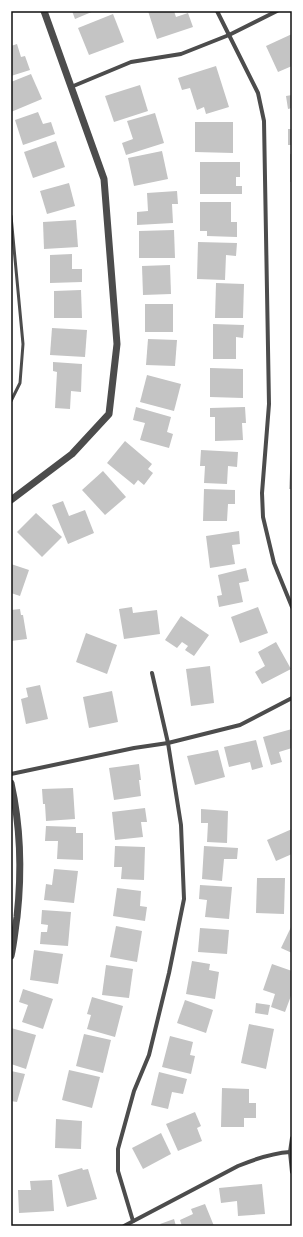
<svg xmlns="http://www.w3.org/2000/svg" width="303" height="1237" font-family="'Fira Sans',sans-serif">
<rect width="100%" height="100%" fill="#fff"/>
<g fill="#c4c4c4">
<path d="M 72,11 L 94,11 L 75,19 Z"/>
<path d="M 148,11 L 174,11 L 176,17 L 188,13 L 193,27 L 157,39 Z"/>
<path d="M 113,14 L 124,42 L 89,55 L 78,28 Z"/>
<path d="M 292,34 L 292,66 L 278,72 L 266,46 Z"/>
<path d="M 17,44 L 21,57 L 25,56 L 30,70 L 11,76 L 11,46 Z"/>
<path d="M 216,66 L 229,107 L 206,114 L 204,107 L 197,110 L 190,88 L 182,90 L 178,78 Z"/>
<path d="M 31,74 L 42,99 L 11,112 L 11,82 Z"/>
<path d="M 140,85 L 148,111 L 114,122 L 105,96 Z"/>
<path d="M 292,95 L 292,108 L 288,109 L 286,96 Z"/>
<path d="M 38,112 L 43,124 L 51,122 L 55,134 L 23,145 L 15,120 Z"/>
<path d="M 155,113 L 164,143 L 126,155 L 122,143 L 133,139 L 127,121 Z"/>
<path d="M 195,122 L 233,122 L 233,153 L 195,152 Z"/>
<rect x="288" y="129" width="4" height="16"/>
<path d="M 56,141 L 65,167 L 33,178 L 24,152 Z"/>
<path d="M 162,151 L 168,179 L 134,186 L 128,158 Z"/>
<rect x="290" y="154" width="2" height="28"/>
<path d="M 200,162 L 240,162 L 240,177 L 236,177 L 236,186 L 242,186 L 242,194 L 200,194 Z"/>
<path d="M 69,183 L 75,206 L 47,214 L 40,191 Z"/>
<path d="M 177,191 L 178,204 L 172,204 L 173,223 L 137,225 L 137,212 L 148,211 L 147,193 Z"/>
<path d="M 200,202 L 231,202 L 231,222 L 237,222 L 237,237 L 207,236 L 207,231 L 200,231 Z"/>
<path d="M 76,220 L 78,247 L 44,249 L 43,222 Z"/>
<path d="M 174,230 L 175,258 L 139,258 L 139,231 Z"/>
<path d="M 198,242 L 237,243 L 236,256 L 226,255 L 225,280 L 197,279 Z"/>
<path d="M 72,254 L 72,269 L 82,269 L 82,282 L 50,283 L 50,255 Z"/>
<path d="M 170,265 L 171,294 L 143,295 L 142,266 Z"/>
<path d="M 216,283 L 244,284 L 243,318 L 215,318 Z"/>
<path d="M 81,290 L 82,318 L 54,318 L 54,291 Z"/>
<rect x="145" y="304" width="28" height="28"/>
<path d="M 213,324 L 244,325 L 243,338 L 236,337 L 236,359 L 213,359 Z"/>
<path d="M 52,328 L 87,330 L 85,357 L 50,355 Z"/>
<path d="M 148,339 L 177,340 L 175,366 L 146,365 Z"/>
<path d="M 53,362 L 82,364 L 81,392 L 71,391 L 70,409 L 55,408 L 57,372 L 53,371 Z"/>
<path d="M 210,368 L 243,369 L 243,398 L 210,397 Z"/>
<path d="M 147,375 L 181,384 L 174,411 L 140,402 Z"/>
<path d="M 136,407 L 171,417 L 167,432 L 173,434 L 169,448 L 140,440 L 145,423 L 133,420 Z"/>
<path d="M 245,407 L 246,423 L 242,423 L 243,440 L 215,441 L 215,417 L 210,417 L 210,408 Z"/>
<path d="M 125,441 L 152,464 L 148,469 L 153,473 L 144,485 L 138,480 L 134,485 L 107,463 Z"/>
<path d="M 201,450 L 238,452 L 237,467 L 228,466 L 227,484 L 204,483 L 205,466 L 200,466 Z"/>
<path d="M 291,454 L 292,454 L 292,489 L 289,489 Z"/>
<path d="M 103,471 L 126,497 L 105,515 L 82,490 Z"/>
<path d="M 204,489 L 235,490 L 235,504 L 228,504 L 227,521 L 203,521 Z"/>
<path d="M 63,501 L 69,516 L 85,510 L 94,533 L 68,544 L 52,505 Z"/>
<path d="M 36,513 L 62,537 L 42,557 L 17,532 Z"/>
<path d="M 239,531 L 240,544 L 232,545 L 235,564 L 210,568 L 206,536 Z"/>
<path d="M 11,564 L 29,570 L 20,596 L 11,593 Z"/>
<path d="M 246,568 L 249,581 L 239,583 L 243,602 L 219,607 L 217,596 L 222,595 L 218,575 Z"/>
<path d="M 132,607 L 133,613 L 157,610 L 160,634 L 124,639 L 119,609 Z"/>
<path d="M 258,607 L 268,633 L 240,643 L 231,617 Z"/>
<path d="M 20,609 L 21,615 L 23,615 L 27,639 L 11,641 L 11,610 Z"/>
<path d="M 181,616 L 209,635 L 194,656 L 185,650 L 188,646 L 182,642 L 177,648 L 165,640 Z"/>
<path d="M 86,633 L 117,645 L 107,674 L 76,662 Z"/>
<path d="M 276,642 L 291,669 L 262,684 L 255,672 L 265,666 L 258,652 Z"/>
<path d="M 210,666 L 214,703 L 191,706 L 186,669 Z"/>
<path d="M 40,685 L 48,719 L 26,724 L 21,699 L 28,697 L 26,688 Z"/>
<path d="M 112,691 L 118,722 L 89,728 L 83,697 Z"/>
<path d="M 292,729 L 292,748 L 279,752 L 282,762 L 271,765 L 263,737 Z"/>
<path d="M 256,740 L 263,767 L 252,770 L 250,762 L 229,767 L 224,747 Z"/>
<path d="M 218,750 L 225,777 L 195,785 L 187,756 Z"/>
<path d="M 139,764 L 141,780 L 139,780 L 141,796 L 114,800 L 109,768 Z"/>
<path d="M 73,788 L 75,819 L 46,821 L 45,804 L 43,804 L 42,789 Z"/>
<path d="M 145,808 L 147,822 L 141,822 L 143,837 L 115,840 L 112,812 Z"/>
<path d="M 201,809 L 228,811 L 227,843 L 207,842 L 208,823 L 201,823 Z"/>
<path d="M 46,826 L 76,827 L 76,833 L 83,833 L 83,860 L 57,859 L 58,841 L 45,841 Z"/>
<path d="M 292,829 L 292,854 L 276,861 L 267,840 Z"/>
<path d="M 115,846 L 145,847 L 144,880 L 121,879 L 122,867 L 114,867 Z"/>
<path d="M 204,846 L 238,848 L 237,859 L 224,859 L 222,881 L 202,879 Z"/>
<path d="M 54,869 L 78,871 L 74,903 L 44,900 L 46,884 L 52,885 Z"/>
<path d="M 257,878 L 285,878 L 284,914 L 256,913 Z"/>
<path d="M 200,885 L 232,887 L 229,919 L 205,917 L 207,900 L 199,899 Z"/>
<path d="M 117,888 L 141,891 L 140,906 L 147,907 L 145,921 L 113,916 Z"/>
<path d="M 42,910 L 71,912 L 68,946 L 40,944 L 41,932 L 47,932 L 48,925 L 41,924 Z"/>
<path d="M 292,925 L 292,953 L 281,948 Z"/>
<path d="M 116,926 L 142,931 L 137,962 L 110,957 Z"/>
<path d="M 200,928 L 229,930 L 227,954 L 198,952 Z"/>
<path d="M 34,950 L 63,954 L 58,984 L 30,980 Z"/>
<path d="M 192,961 L 210,964 L 209,970 L 219,972 L 215,999 L 186,994 Z"/>
<path d="M 272,964 L 292,971 L 292,993 L 285,1012 L 271,1007 L 275,994 L 263,990 Z"/>
<path d="M 106,965 L 133,969 L 129,998 L 102,995 Z"/>
<path d="M 23,989 L 53,999 L 43,1029 L 22,1022 L 28,1005 L 19,1002 Z"/>
<path d="M 92,997 L 123,1006 L 115,1037 L 87,1029 L 91,1015 L 87,1014 Z"/>
<path d="M 185,1000 L 213,1010 L 206,1033 L 177,1023 Z"/>
<path d="M 256,1003 L 270,1005 L 268,1015 L 255,1013 Z"/>
<path d="M 249,1024 L 274,1029 L 266,1069 L 241,1063 Z"/>
<path d="M 11,1028 L 36,1035 L 26,1069 L 11,1064 Z"/>
<path d="M 84,1034 L 111,1040 L 103,1073 L 76,1066 Z"/>
<path d="M 170,1036 L 193,1042 L 190,1055 L 195,1056 L 191,1074 L 162,1067 Z"/>
<path d="M 69,1070 L 100,1077 L 92,1108 L 62,1100 Z"/>
<path d="M 11,1071 L 25,1074 L 17,1102 L 11,1101 Z"/>
<path d="M 159,1072 L 187,1079 L 183,1094 L 172,1092 L 168,1109 L 151,1105 Z"/>
<path d="M 222,1088 L 249,1089 L 249,1103 L 256,1103 L 256,1118 L 244,1118 L 244,1127 L 221,1127 Z"/>
<path d="M 195,1112 L 201,1126 L 197,1128 L 202,1141 L 178,1151 L 166,1124 Z"/>
<path d="M 56,1119 L 82,1121 L 81,1149 L 55,1148 Z"/>
<path d="M 161,1133 L 171,1154 L 143,1169 L 132,1148 Z"/>
<path d="M 82,1168 L 83,1170 L 88,1169 L 97,1199 L 67,1207 L 58,1175 Z"/>
<path d="M 52,1180 L 54,1211 L 19,1213 L 18,1190 L 31,1190 L 30,1181 Z"/>
<path d="M 262,1184 L 265,1214 L 238,1216 L 237,1201 L 221,1203 L 219,1188 Z"/>
<path d="M 205,1204 L 214,1226 L 182,1226 L 180,1220 L 193,1214 L 191,1209 Z"/>
<path d="M 174,1219 L 176,1226 L 161,1226 L 160,1224 Z"/>
</g>
<g fill="none" stroke-linecap="round" stroke-linejoin="round">
<path stroke="#4c4c4c" stroke-width="3" d="M 11,216 L 23,344 L 20,383 L 11,401"/>
<g stroke="#4c4c4c" stroke-width="4">
<path d="M 217,11 L 258,93 L 264,121 L 269,404 L 262,493 L 263,517 L 274,563 L 292,607"/>
<path d="M 71,87 L 131,62 L 181,54 L 229,35 L 277,11"/>
<path d="M 11,774 L 134,748 L 168,743 L 240,725 L 292,698"/>
<path d="M 292,1138 L 290,1152 L 292,1172"/>
<path d="M 133,1221 L 118,1171 L 118,1149 L 134,1091 L 149,1055 L 169,973 L 184,899 L 181,825 L 168,743 L 152,673"/>
<path d="M 124,1226 L 238,1166 C 255,1159 272,1153 290,1152"/>
</g>
<g stroke="#4c4c4c" stroke-width="7">
<path d="M 11,500 L 72,454 L 109,414 L 117,344 L 104,179 L 44,11"/>
<path d="M 11,783 C 21,828 22,871 17,917 C 15,930 14,943 11,956"/>
</g>
</g>
<rect width="303" height="1237" fill="none" stroke="#ffffff" stroke-width="24"/>
<rect x="12" y="12" width="279" height="1213" fill="none" stroke="#111" stroke-width="1.5"/>
</svg>
